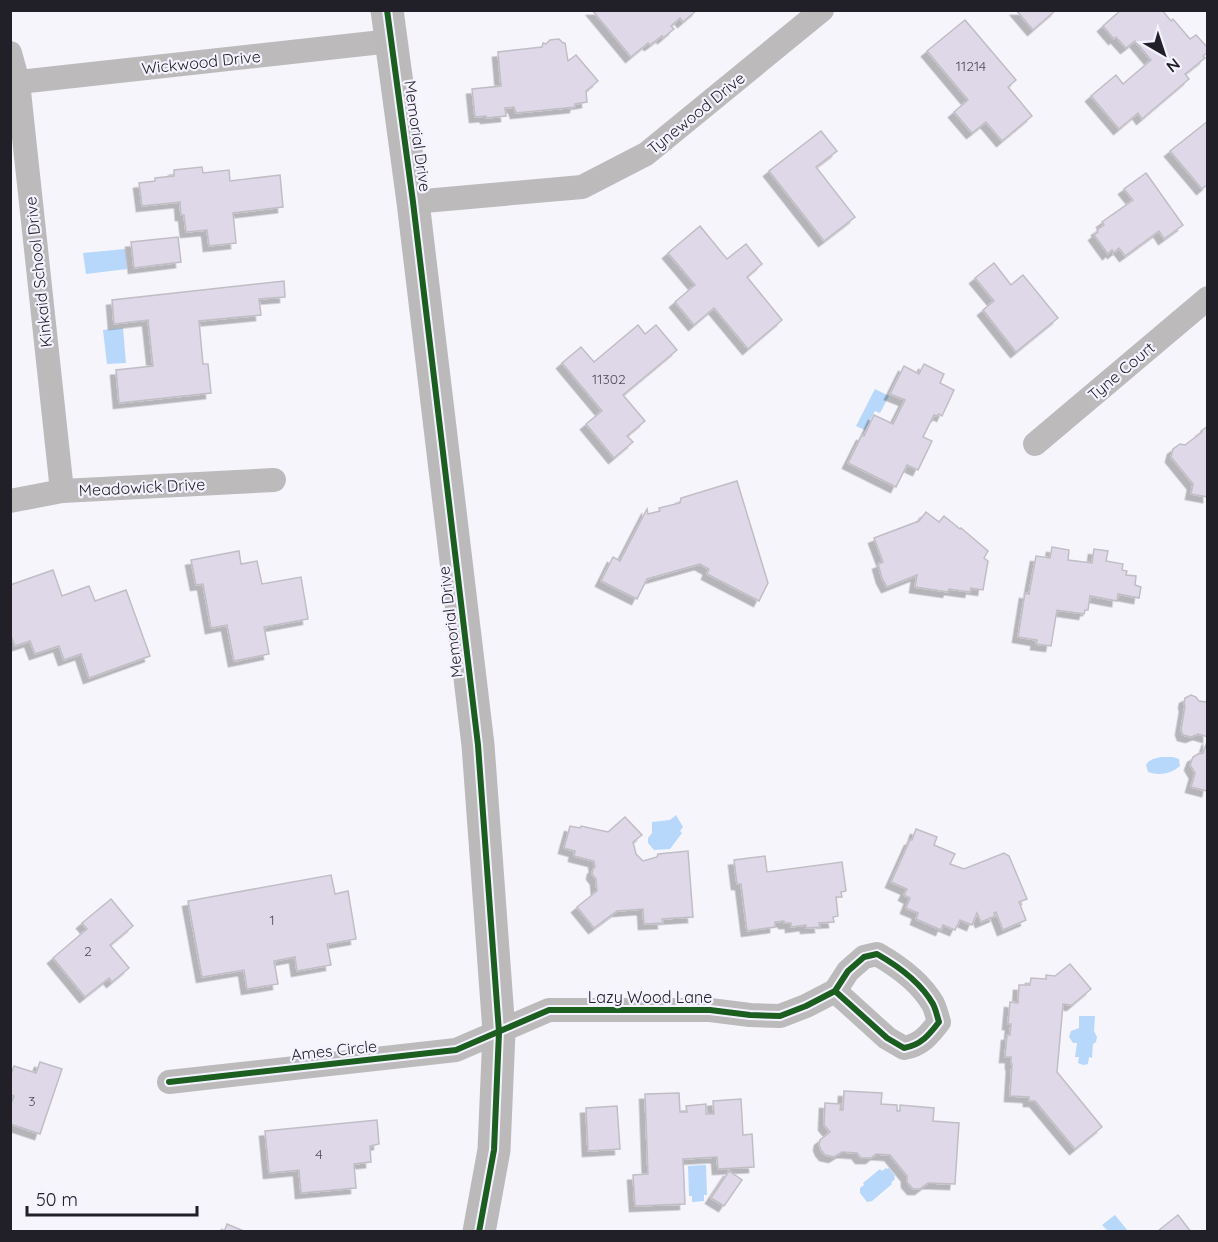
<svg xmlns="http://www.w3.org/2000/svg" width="1218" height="1242" font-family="Quicksand,sans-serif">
<defs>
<filter id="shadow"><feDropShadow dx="-5.5" dy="5.5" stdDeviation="0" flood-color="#0004"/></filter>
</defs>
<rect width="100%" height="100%" fill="#f6f5fc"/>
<g fill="#b7d7fb">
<path d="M 125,249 L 127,269 L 86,274 L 83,253 Z"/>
<path d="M 123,328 L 126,363 L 107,364 L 103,330 Z"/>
<path d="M 875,389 L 889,396 L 880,413 L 875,411 L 865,430 L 856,426 Z"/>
<path d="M 1161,757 L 1173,757 L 1179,759 L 1180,766 C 1171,774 1159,776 1148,772 L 1146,765 L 1148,762 L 1153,759 Z"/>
<path d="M 676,815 L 683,827 L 680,831 L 682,833 L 670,849 L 654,850 L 648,843 L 648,838 L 652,833 L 652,822 L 670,820 Z"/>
<path d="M 1079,1016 L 1095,1016 L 1094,1031 L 1097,1037 L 1096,1042 L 1093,1044 L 1092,1058 L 1089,1057 L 1088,1064 L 1083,1065 L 1078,1063 L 1079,1057 L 1075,1057 L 1077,1043 L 1073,1043 L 1069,1037 L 1071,1031 L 1079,1028 Z"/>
<path d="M 706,1165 L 707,1195 L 704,1195 L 704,1201 L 692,1202 L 692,1196 L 689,1196 L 688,1166 Z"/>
<path d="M 886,1168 L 887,1169 L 889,1168 L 895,1176 L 894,1177 L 895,1179 L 891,1183 L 892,1184 L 872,1201 L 867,1202 L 860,1193 L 860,1188 L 864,1185 L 863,1183 L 880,1169 L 882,1171 Z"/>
<path d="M 1115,1215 L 1128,1231 L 1108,1231 L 1102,1225 Z"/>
</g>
<g fill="#dfd8e9" stroke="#c0bec4" stroke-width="1.5" filter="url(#shadow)">
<path d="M 592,10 L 697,10 L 683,22 L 680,18 L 671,26 L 674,29 L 663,38 L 662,36 L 650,45 L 648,43 L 631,57 Z"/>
<path d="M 1016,10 L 1056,10 L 1033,30 Z"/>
<path d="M 1121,10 L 1162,10 L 1171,21 L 1173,19 L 1190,39 L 1196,35 L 1208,48 L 1208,52 L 1203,56 L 1205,58 L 1185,74 L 1189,79 L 1142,119 L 1138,113 L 1119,129 L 1091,96 L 1116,75 L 1123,84 L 1151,60 L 1135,41 L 1126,48 L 1116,37 L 1114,39 L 1103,26 Z"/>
<path d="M 965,20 L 1016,80 L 1008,87 L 1032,116 L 1002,141 L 986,122 L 972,133 L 954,112 L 968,100 L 927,51 Z"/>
<path d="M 559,39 L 563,43 L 565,43 L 568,61 L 576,55 L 598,81 L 586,91 L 587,102 L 575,104 L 575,107 L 516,113 L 514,107 L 505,108 L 506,116 L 486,118 L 486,116 L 475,117 L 472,89 L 501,86 L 498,52 L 542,47 L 543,43 L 546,44 L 550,40 Z"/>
<path d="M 1208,121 L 1208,184 L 1202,189 L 1170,151 Z"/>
<path d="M 821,131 L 837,151 L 816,167 L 855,217 L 824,241 L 769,171 Z"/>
<path d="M 202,167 L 203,173 L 229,170 L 230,181 L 280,175 L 283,207 L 233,213 L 236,243 L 209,246 L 207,230 L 186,232 L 184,215 L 181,215 L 180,202 L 142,206 L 139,183 L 155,181 L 155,178 L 174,176 L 174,170 Z"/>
<path d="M 1146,173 L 1183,225 L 1164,239 L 1159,231 L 1125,256 L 1119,248 L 1113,253 L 1112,250 L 1108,254 L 1094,235 L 1098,232 L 1097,230 L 1104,225 L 1102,222 L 1133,200 L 1124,189 Z"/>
<path d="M 700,226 L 727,259 L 746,244 L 762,264 L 747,277 L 782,320 L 748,349 L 714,308 L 694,325 L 675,302 L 695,285 L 668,253 Z"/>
<path d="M 178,237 L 181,262 L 134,268 L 131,242 Z"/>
<path d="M 994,263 L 1011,285 L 1023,275 L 1058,318 L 1016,352 L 983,310 L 994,301 L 975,278 Z"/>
<path d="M 284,281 L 285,297 L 259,299 L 261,315 L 199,321 L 203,364 L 208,364 L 211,393 L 119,403 L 116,370 L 153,366 L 148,320 L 114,324 L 112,300 Z"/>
<path d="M 638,325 L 645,334 L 656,325 L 677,350 L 623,395 L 645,421 L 627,436 L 633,442 L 614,458 L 586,424 L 602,411 L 562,363 L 581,347 L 594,362 Z"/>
<path d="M 924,364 L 944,374 L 940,383 L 954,390 L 942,416 L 939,414 L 937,416 L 934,415 L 923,437 L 932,441 L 918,470 L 907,465 L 896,487 L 848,463 L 862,435 L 864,436 L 874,415 L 893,424 L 905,400 L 890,394 L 904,366 L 919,374 Z"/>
<path d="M 1208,426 L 1208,497 L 1191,494 L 1193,484 L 1171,457 L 1173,449 L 1180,444 L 1185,445 L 1202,432 L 1201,431 Z"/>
<path d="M 737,481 L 768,583 L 759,601 L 707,574 L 709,569 L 700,564 L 647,579 L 637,599 L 601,581 L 613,557 L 620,561 L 647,509 L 648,514 L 660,511 L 659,508 L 680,503 L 681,498 Z"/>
<path d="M 926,512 L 939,522 L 944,516 L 960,529 L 961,528 L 988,551 L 984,558 L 988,561 L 983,590 L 971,588 L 970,592 L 949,589 L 948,592 L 915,587 L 917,575 L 887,587 L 882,578 L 878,564 L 883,562 L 874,538 L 919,521 Z"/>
<path d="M 1052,547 L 1069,550 L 1068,560 L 1092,563 L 1094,549 L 1108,551 L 1106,561 L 1123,564 L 1122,570 L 1127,571 L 1126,575 L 1136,576 L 1135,585 L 1141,587 L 1139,598 L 1118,594 L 1117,601 L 1090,596 L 1088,610 L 1085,610 L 1084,614 L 1057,610 L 1051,646 L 1036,644 L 1037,640 L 1018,637 L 1025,593 L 1029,594 L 1036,556 L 1050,558 Z"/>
<path d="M 239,551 L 241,564 L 257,561 L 262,584 L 301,577 L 308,619 L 264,627 L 269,654 L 234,661 L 227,625 L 211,628 L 203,584 L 196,585 L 191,560 Z"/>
<path d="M 53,570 L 62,596 L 89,586 L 95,601 L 126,590 L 150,656 L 89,678 L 81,654 L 64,660 L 59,646 L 35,654 L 30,641 L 15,646 L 10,633 L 10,585 Z"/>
<path d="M 1191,695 L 1196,697 L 1199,701 L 1206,702 L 1208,701 L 1208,737 L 1198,734 L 1191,737 L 1183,735 L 1181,730 L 1185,706 L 1184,703 L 1185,698 Z"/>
<path d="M 1208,739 L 1208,787 L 1207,791 L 1191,787 L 1195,773 L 1190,765 L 1193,757 L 1198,754 L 1203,753 Z"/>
<path d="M 625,817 L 642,835 L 633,842 L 636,854 L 643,861 L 657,857 L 658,854 L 688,851 L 693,917 L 662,919 L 663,923 L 644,924 L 643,909 L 617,911 L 594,928 L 577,907 L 597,891 L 596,879 L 592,874 L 593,869 L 595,867 L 594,861 L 574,856 L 575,851 L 564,848 L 570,826 L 580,828 L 581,826 L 608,832 Z"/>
<path d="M 916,829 L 937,837 L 934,845 L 955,854 L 950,864 L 964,869 L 1004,853 L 1009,856 L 1027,899 L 1019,902 L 1026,920 L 1003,930 L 996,912 L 994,913 L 995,916 L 981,922 L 977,913 L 972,925 L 960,920 L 955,930 L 943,925 L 941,930 L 916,919 L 918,913 L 906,908 L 910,898 L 904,895 L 907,889 L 891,882 L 910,840 L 912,840 Z"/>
<path d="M 765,856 L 767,872 L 842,862 L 846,891 L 841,892 L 842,897 L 836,897 L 838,916 L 833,917 L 834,922 L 819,923 L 820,927 L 806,928 L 806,925 L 791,927 L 791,923 L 784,923 L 784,921 L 775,922 L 775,927 L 747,931 L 741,884 L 737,884 L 734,860 Z"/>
<path d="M 331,875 L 335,894 L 348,891 L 356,939 L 327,944 L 331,965 L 297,971 L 295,957 L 274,961 L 278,984 L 247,989 L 244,970 L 202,977 L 188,901 Z"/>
<path d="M 111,899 L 133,926 L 110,945 L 129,968 L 112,982 L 109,978 L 85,997 L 53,958 L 87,929 L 82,923 Z"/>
<path d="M 1070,964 L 1091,989 L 1072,1005 L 1063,1004 L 1057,1072 L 1102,1127 L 1075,1149 L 1035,1101 L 1029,1101 L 1029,1097 L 1010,1096 L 1012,1064 L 1011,1064 L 1011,1057 L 1005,1057 L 1007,1035 L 1010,1035 L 1011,1024 L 1008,1024 L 1010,1002 L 1018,1003 L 1019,985 L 1030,985 L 1031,978 L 1046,979 L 1046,975 L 1055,976 Z"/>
<path d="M 40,1062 L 62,1069 L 40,1134 L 10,1124 L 10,1106 L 14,1096 L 10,1094 L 10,1077 L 14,1066 L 36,1073 Z"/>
<path d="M 844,1091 L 882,1093 L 881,1104 L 897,1105 L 897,1111 L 900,1111 L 900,1105 L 934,1108 L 933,1121 L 959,1123 L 955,1184 L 928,1183 L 920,1189 L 913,1189 L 907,1182 L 907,1176 L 890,1155 L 876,1154 L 871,1158 L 861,1158 L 857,1153 L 842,1152 L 834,1157 L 825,1155 L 821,1150 L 819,1145 L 820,1140 L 830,1132 L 824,1125 L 825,1103 L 841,1104 L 840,1110 L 843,1110 Z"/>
<path d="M 679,1093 L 680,1112 L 687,1112 L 686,1106 L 706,1104 L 706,1114 L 714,1114 L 713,1101 L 741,1099 L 743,1135 L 752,1134 L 754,1167 L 718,1169 L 717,1157 L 683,1159 L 685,1204 L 635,1206 L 633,1175 L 648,1174 L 645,1094 Z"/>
<path d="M 617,1106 L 620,1149 L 588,1151 L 586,1108 Z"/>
<path d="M 377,1120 L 379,1144 L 370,1146 L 371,1162 L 354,1164 L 356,1188 L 301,1193 L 299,1170 L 269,1173 L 265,1131 Z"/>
<path d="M 729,1171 L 742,1180 L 724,1206 L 711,1198 Z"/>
<path d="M 1178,1215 L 1191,1232 L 1158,1231 Z"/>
<path d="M 227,1224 L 246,1232 L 224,1232 Z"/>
</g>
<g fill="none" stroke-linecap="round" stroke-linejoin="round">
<g stroke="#bcbabb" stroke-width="24">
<path d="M 10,53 L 18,82 L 62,491"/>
<path d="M 10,83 L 391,41"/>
<path d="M 413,202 L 582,187 L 646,154 L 822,10"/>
<path d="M 1035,444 L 1208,298"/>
<path d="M 10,501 L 62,491 L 274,480"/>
<path d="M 169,1082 L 456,1050 L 549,1010 L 710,1010 L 750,1015 L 780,1016 L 806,1006 L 835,991 L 848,971 L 864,957 L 877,954 C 898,966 921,983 933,1004 C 936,1010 937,1016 939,1022 C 929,1035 921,1045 904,1048 L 887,1038 L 835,991"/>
</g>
<path stroke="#bcb9bb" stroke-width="33" d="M 387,10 L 413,202 L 478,745 L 499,1032 L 494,1150 L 479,1232"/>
<defs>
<g id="cycleway">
<path d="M 387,10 L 413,202 L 478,745 L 499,1032 L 494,1150 L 479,1232"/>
<path d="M 169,1082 L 456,1050 L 549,1010 L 710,1010 L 750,1015 L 780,1016 L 806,1006 L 835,991 L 848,971 L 864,957 L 877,954 C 898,966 921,983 933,1004 C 936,1010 937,1016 939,1022 C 929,1035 921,1045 904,1048 L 887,1038 L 835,991"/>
</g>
</defs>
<use href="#cycleway" stroke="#f4f2ff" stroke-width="10"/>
<use href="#cycleway" stroke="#1b5e20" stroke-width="6"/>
</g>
<g text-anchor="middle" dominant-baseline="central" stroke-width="4.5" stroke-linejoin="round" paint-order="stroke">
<g font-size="14" fill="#504e58">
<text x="971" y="66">11214</text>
<text x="609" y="379">11302</text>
<text x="272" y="920">1</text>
<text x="88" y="951">2</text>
<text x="32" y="1101">3</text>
<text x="319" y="1154">4</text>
</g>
<g font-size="16" fill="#212028" stroke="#f4f2ff">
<text transform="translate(201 62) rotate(-6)">Wickwood Drive</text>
<text transform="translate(696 113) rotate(-39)">Tynewood Drive</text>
<text transform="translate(418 136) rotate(82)">Memorial Drive</text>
<text transform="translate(38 272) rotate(-96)">Kinkaid School Drive</text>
<text transform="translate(1121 371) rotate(-40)">Tyne Court</text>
<text transform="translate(142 487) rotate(-3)">Meadowick Drive</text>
<text transform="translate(450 622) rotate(-97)">Memorial Drive</text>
<text x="650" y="997">Lazy Wood Lane</text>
<text transform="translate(334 1050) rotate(-6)">Ames Circle</text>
</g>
</g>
<rect width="1218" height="1242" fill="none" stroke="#212028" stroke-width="24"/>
<g transform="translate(1164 54) rotate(141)" stroke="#f4f2ff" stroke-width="4.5" paint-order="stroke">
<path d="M0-4.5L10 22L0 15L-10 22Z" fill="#212028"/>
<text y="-9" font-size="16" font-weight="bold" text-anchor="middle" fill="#212028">N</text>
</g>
<path d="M27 1206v9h170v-9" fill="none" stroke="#212028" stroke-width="3"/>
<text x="36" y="1206" font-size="18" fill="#212028" stroke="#f4f2ff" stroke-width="4.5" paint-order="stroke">50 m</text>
</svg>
